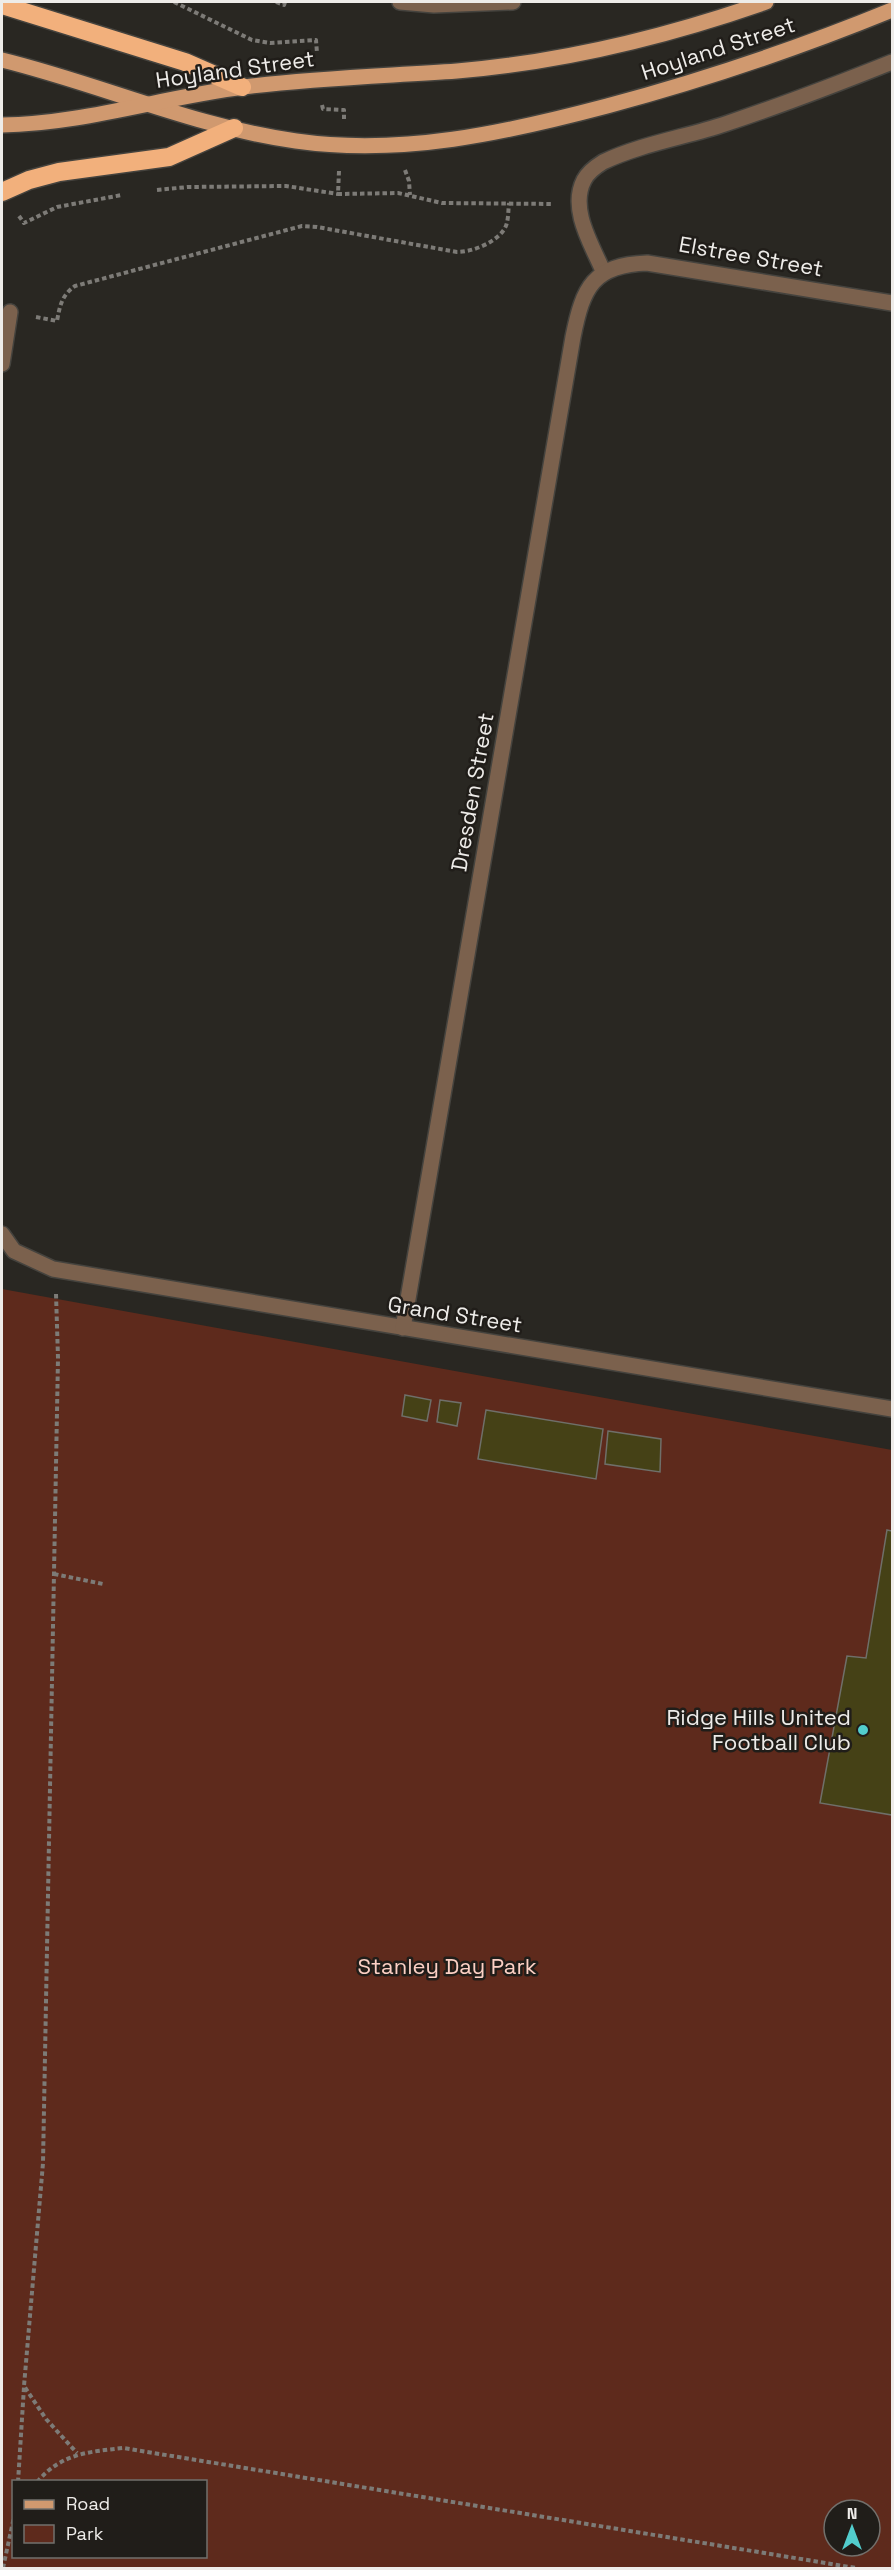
<svg xmlns="http://www.w3.org/2000/svg" width="894" height="2570" font-family="'Space Grotesk',sans-serif">
<rect width="100%" height="100%" fill="#292722"/>
<path fill="#5e2a1c" fill-rule="evenodd" d="M 2,1289 L 892,1450 L 892,2568 L 2,2568 ZM 14,2482 L 206,2482 L 206,2556 L 14,2556 ZM 834,2510 L 870,2510 L 870,2546 L 834,2546 Z"/>
<g fill="#454116" stroke="#6f6f69" stroke-width="1.5">
<path d="M 405,1395 L 431,1400 L 427,1421 L 402,1416 Z"/>
<path d="M 440,1400 L 461,1403 L 457,1426 L 437,1422 Z"/>
<path d="M 486,1410 L 603,1429 L 596,1479 L 478,1459 Z"/>
<path d="M 608,1431 L 661,1439 L 660,1472 L 605,1464 Z"/>
<path d="M 887,1530 L 892,1531 L 892,1815 L 820,1803 L 847,1656 L 866,1658 Z"/>
</g>
<g fill="none" stroke-linecap="round" stroke-linejoin="round">
<defs>
<path id="lane" d="M 603,271 C 592,245 569,209 584,180 C 588,172 595,167 603,162 C 641,144 686,137 725,124 C 782,105 837,84 892,62"/>
<g id="street">
<path d="M 400,2 L 434,5 L 513,2"/>
<path d="M 2,364 L 10,312"/>
<path d="M 2,1234 L 14,1251 L 53,1269 L 892,1409"/>
<path d="M 403,1328 L 573,337 C 583,287 593,265 647,263 L 892,303"/>
</g>
<g id="primary">
<path d="M 2,60 C 100,84 195,127 296,141 C 402,156 505,133 607,106 C 704,80 799,48 892,10"/>
<path d="M 2,125 C 83,124 163,97 244,87 C 314,78 386,76 457,71 C 563,62 666,37 766,2"/>
</g>
<g id="highway">
<path d="M 2,5 L 185,62 L 242,87"/>
<path d="M 2,192 L 29,180 L 59,172 L 169,157 L 234,128"/>
</g>
</defs>
<use href="#lane" stroke="#45433e" stroke-width="18"/>
<use href="#street" stroke="#45433e" stroke-width="18"/>
<use href="#primary" stroke="#45433e" stroke-width="18"/>
<use href="#highway" stroke="#45433e" stroke-width="21"/>
<g stroke="#7d7b77" stroke-width="4" stroke-dasharray="4.5 3" stroke-linecap="butt">
<path d="M 174,2 L 252,40 L 270,43 L 316,40 L 317,53"/>
<path d="M 276,2 L 284,5 L 285,2"/>
<path d="M 322,105 L 323,109 L 344,110 L 344,119"/>
<path d="M 405,170 L 409,181 L 410,195"/>
<path d="M 339,171 L 338,194 L 398,193 L 442,203 L 553,204"/>
<path d="M 157,190 L 188,187 L 286,186 L 338,194"/>
<path d="M 19,216 L 24,223 L 57,207 L 122,195"/>
<path d="M 36,317 L 57,321 C 60,305 62,295 75,286 L 302,226 L 317,227 L 457,252 C 472,252 494,243 503,231 C 509,224 508,211 509,203"/>
<path d="M 56,1294 L 58,1358 L 43,2163 L 24,2386 L 46,2419 L 77,2453"/>
<path d="M 54,1574 L 103,1584"/>
<path d="M 18,2482 L 24,2387"/>
<path d="M 37,2482 C 62,2453 88,2452 123,2448 L 856,2568"/>
<path d="M 3,2568 L 14,2517"/>
</g>
<use href="#lane" stroke="#7b614d" stroke-width="15"/>
<use href="#street" stroke="#7b614d" stroke-width="15"/>
<use href="#primary" stroke="#d0996f" stroke-width="15"/>
<use href="#highway" stroke="#f2b07c" stroke-width="18"/>
</g>
<circle fill="#52cdcd" stroke="#201d19" stroke-width="2" cx="863" cy="1730" r="6"/>
<g text-anchor="middle" dominant-baseline="central" stroke-width="5" stroke-linejoin="round" paint-order="stroke">
<g font-size="22" fill="#eeece9" stroke="#201d19">
<text transform="translate(718 48) rotate(-18)">Hoyland Street</text>
<text transform="translate(235 69) rotate(-8)">Hoyland Street</text>
<text transform="translate(751 256) rotate(10)">Elstree Street</text>
<text transform="translate(472 792) rotate(-80)">Dresden Street</text>
<text transform="translate(455 1314) rotate(9)">Grand Street</text>
</g>
<g font-size="22" fill="#eeece9" stroke="#201d19" text-anchor="end">
<text x="851" y="1717">Ridge Hills United<tspan x="851" dy="25">Football Club</tspan></text>
</g>
<g font-size="22" fill="#fcd0c4" stroke="#201d19">
<text x="447" y="1966">Stanley Day Park</text>
</g>
</g>
<rect width="894" height="2570" fill="none" stroke="#eeece9" stroke-width="6"/>
<rect x="12" y="2480" width="195" height="78" fill="#201d19" stroke="#72706c" stroke-width="1.5"/>
<rect x="24" y="2500" width="30" height="9" fill="#d0996f" stroke="#72706c" stroke-width="1.5"/>
<text x="66" y="2510" font-size="18" fill="#eeece9">Road</text>
<rect x="24" y="2525" width="30" height="18" fill="#5e2a1c" stroke="#72706c" stroke-width="1.5"/>
<text x="66" y="2540" font-size="18" fill="#eeece9">Park</text>
<g transform="translate(852 2528)"><circle r="28" fill="#201d19" stroke="#72706c" stroke-width="1.5"/>
<path d="M0-4.5L10 22L0 15L-10 22Z" fill="#52cdcd"/>
<text y="-9" font-size="16" font-weight="bold" text-anchor="middle" fill="#eeece9">N</text>
</g>
</svg>
